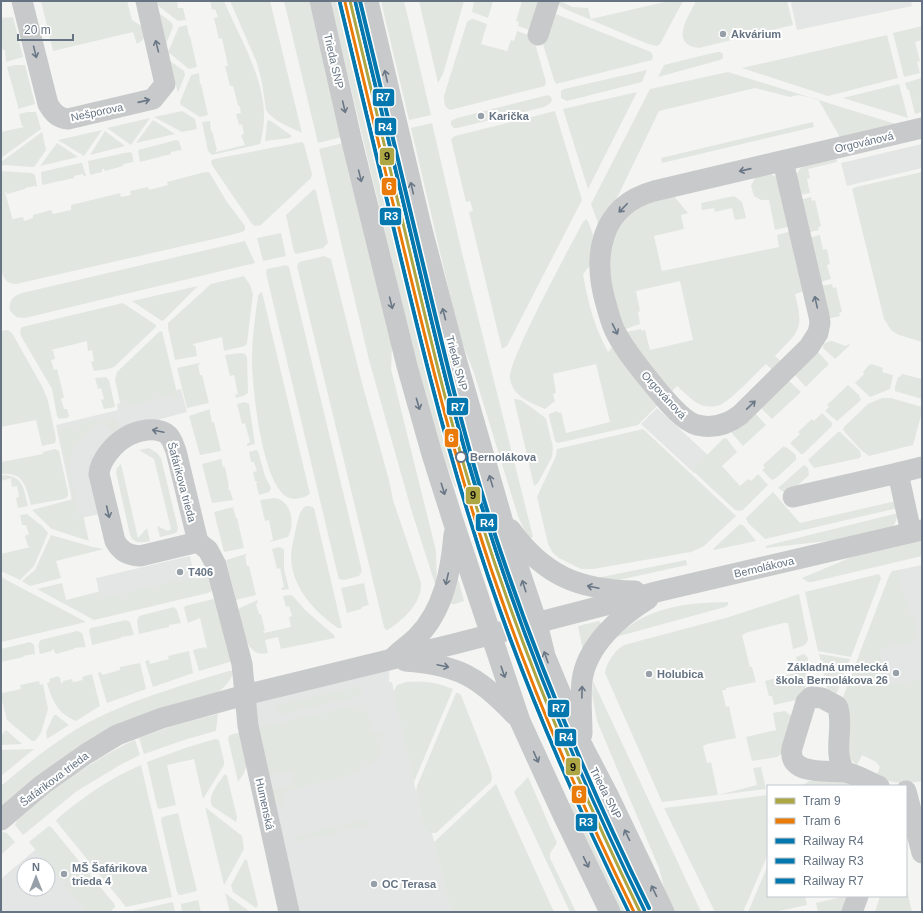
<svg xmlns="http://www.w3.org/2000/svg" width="923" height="913" font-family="Helvetica,sans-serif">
<rect width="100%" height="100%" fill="#f4f4f2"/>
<g fill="#e4e6e5" fill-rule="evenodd">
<path d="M 796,1 L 911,1 L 912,6 L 797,30 L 791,3 Z"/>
<path d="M 922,144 L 922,168 L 847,186 L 841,163 Z"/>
<path d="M 181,389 L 187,412 L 123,429 L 91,471 L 100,514 L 76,519 L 56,425 L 118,410 L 117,404 Z"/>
<path d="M 657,408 L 710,457 L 694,473 L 641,424 Z"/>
<path d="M 190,556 L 195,579 L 101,602 L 96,578 Z"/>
<path d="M 922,565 L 922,775 L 866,659 L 893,571 Z"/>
<path d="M 390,660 L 389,682 L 392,682 L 424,828 L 428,833 L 432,833 L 451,912 L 289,912 L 245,695 Z"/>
<path d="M 49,838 L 111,912 L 1,912 L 1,879 ZM 24,865 L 48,865 L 48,889 L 24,889 Z"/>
</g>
<g fill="#e2e6e0">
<path d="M 41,1 L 127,1 L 132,20 L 146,29 C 146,37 144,40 137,44 L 133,32 L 53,51 Z"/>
<path d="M 157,1 L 177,1 L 178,7 L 177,8 L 183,8 L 186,20 L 178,21 L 156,4 Z"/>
<path d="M 210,1 L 224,1 C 240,39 270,86 263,129 C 262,134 262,139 260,144 L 212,155 L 208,151 L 202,122 L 210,121 L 211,131 L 212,131 L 217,150 L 216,150 L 216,152 L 245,145 L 241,135 L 244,134 L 242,124 L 239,125 L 236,114 L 241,113 L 240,107 L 238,105 L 233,86 L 230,86 L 225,66 L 228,66 L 222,38 L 219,39 L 214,18 L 218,17 L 215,9 L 212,10 Z"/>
<path d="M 230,1 L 270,1 L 302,133 C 290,127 274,122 266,110 L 262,83 L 257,63 Z"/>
<path d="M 284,1 L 309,1 L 342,137 L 318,143 Z"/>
<path d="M 330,1 L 361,1 L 453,387 L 471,451 L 465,453 L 461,438 L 444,443 L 457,487 L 455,487 L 437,438 L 419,373 Z"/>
<path d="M 381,1 L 404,1 L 431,115 L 409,120 Z"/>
<path d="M 419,1 L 464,1 L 443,74 L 438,83 Z"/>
<path d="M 474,1 L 493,1 L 488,18 L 472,12 Z"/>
<path d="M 522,1 L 541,1 L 529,30 L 518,26 L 519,22 L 516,21 Z"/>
<path d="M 557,1 L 561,1 L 572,7 L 588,8 L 591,19 L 669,1 L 683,1 L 660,44 L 657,46 L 648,44 L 565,9 L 560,6 Z"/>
<path d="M 696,1 L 787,1 L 793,25 L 699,48 C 669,44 688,17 696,1 Z"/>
<path d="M 551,12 L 651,52 L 653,56 L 652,60 L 556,84 L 554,80 L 542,41 Z"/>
<path d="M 159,13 L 172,23 L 173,27 L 166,44 Z"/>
<path d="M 13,17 L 23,57 L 6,62 L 5,50 L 3,50 L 1,41 L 1,18 Z"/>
<path d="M 473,19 L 487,24 L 481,44 L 507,51 L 511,40 L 514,41 L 517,31 L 531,36 L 535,43 L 546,82 L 545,86 L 450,110 C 444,107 444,102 444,96 L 467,22 L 469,20 Z"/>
<path d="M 187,25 L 189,36 L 190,36 L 197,67 L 189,69 L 168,52 L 179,27 Z"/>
<path d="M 922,26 L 922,40 L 915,42 L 920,61 L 917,62 L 920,73 L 904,77 L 893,33 Z"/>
<path d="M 887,35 L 898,78 L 828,96 L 742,68 Z"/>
<path d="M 717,52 L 720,52 L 723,54 L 723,58 L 720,60 L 658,77 L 664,65 Z"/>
<path d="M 170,61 L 184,71 L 185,75 L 178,93 Z"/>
<path d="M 15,65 L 25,65 L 35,104 L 18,109 L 18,106 L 7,67 Z"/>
<path d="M 647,70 L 642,82 L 567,101 L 561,98 L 561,91 L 564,89 Z"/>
<path d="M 728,72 L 899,125 L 841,139 L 818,99 L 798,95 L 790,97 L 755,88 L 659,111 L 601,231 L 591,204 L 650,89 Z"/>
<path d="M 199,73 L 200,84 L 201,84 L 208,115 L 200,117 L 181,105 L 180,102 L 191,75 Z"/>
<path d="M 921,78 L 922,112 L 915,114 L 909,90 L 907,89 L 905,83 Z"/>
<path d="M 899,84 L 908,118 L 843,98 Z"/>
<path d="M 637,92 L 588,189 L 563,109 Z"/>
<path d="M 548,95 L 551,97 L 552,101 L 549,104 L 544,107 L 457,128 L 454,128 L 451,125 L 451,121 L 457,118 Z"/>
<path d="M 182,111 L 195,119 L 197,129 L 182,132 L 154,117 Z"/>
<path d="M 555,111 L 582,200 L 507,346 L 502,349 L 469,212 L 473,211 L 470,201 L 466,202 L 451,139 L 455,136 Z"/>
<path d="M 27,112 L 36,112 L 41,129 L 1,158 L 1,132 L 24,127 L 23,126 L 22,126 L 19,114 Z"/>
<path d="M 150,118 L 131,145 L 107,128 Z"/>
<path d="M 153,120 L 175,134 L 136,143 Z"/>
<path d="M 268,120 L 271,121 L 292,136 L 290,138 L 265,141 L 267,123 Z"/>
<path d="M 813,122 L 814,127 L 662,163 L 661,158 Z"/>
<path d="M 432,123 L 462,253 L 533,537 L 528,539 L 518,516 L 474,373 L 460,338 L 411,128 Z"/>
<path d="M 102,130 L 84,156 L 58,140 Z"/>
<path d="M 105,131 L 125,146 L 90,155 Z"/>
<path d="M 42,132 L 46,150 L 34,167 L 1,165 L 1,162 Z"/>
<path d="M 176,140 L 179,141 L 182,151 L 180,150 L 171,152 L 171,154 L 140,162 L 138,150 Z"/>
<path d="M 302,142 L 304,144 L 312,174 L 311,178 L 261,225 L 255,226 L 252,224 L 212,165 L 211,161 L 214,159 Z"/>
<path d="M 57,143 L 78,157 L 40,166 Z"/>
<path d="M 343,143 L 392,345 L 391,369 L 436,551 L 437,590 L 411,509 L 369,360 L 319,149 Z"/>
<path d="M 129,152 L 132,153 L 134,164 L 133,162 L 123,164 L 123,166 L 105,171 L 104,169 L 102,169 L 102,172 L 90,175 L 88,161 Z"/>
<path d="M 836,157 L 837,162 L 808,169 L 810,178 L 807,179 L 810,193 L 800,195 L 795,177 L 800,169 L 804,166 Z"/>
<path d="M 80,163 L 82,163 L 86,176 L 84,176 L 83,174 L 74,176 L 74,178 L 42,185 L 41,172 Z"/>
<path d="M 1,171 L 32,173 L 35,175 L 37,187 L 35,186 L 25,188 L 25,189 L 7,194 L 6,192 L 5,192 L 13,221 L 13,219 L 23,217 L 24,221 L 33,218 L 33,215 L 51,210 L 53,214 L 71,210 L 71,205 L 120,193 L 121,197 L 131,195 L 130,191 L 148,187 L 149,190 L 168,185 L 167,182 L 205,172 L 206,174 L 206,172 L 209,172 L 227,202 L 245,226 L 245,230 L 242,232 L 227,236 L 16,284 C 7,284 4,279 1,271 Z"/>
<path d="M 922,172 L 922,342 L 899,335 L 891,330 L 884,319 L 852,189 L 856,187 Z"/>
<path d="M 770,174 L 779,178 L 792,226 L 775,230 L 769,200 L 761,200 L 754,196 L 751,186 L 756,176 Z"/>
<path d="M 314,189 L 316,191 L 328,243 L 323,248 L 296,254 L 294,252 L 286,215 Z"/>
<path d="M 672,194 L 688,213 L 681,215 L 684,229 L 654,236 L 662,271 L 779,247 L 777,235 L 792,231 L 805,291 L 795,294 C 804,330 800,330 775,356 L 784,364 L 775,373 L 766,364 C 754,375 733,399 720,405 C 714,407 707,407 701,405 C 692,401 684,392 677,386 L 669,394 L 626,332 L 641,329 L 642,331 L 645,330 L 650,350 L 693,340 L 680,281 L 636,291 L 640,311 L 638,312 L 640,324 L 626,329 L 623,329 L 608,284 L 610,243 L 631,210 Z"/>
<path d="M 734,196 L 742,202 L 746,218 L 735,220 L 732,208 L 715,212 L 714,208 L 702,210 L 701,203 Z"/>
<path d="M 811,197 L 812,201 L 815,200 L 821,226 L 818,227 L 819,230 L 810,232 L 799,200 Z"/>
<path d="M 586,219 L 588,221 L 596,243 L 593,262 L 583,274 C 588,303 594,326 608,352 L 615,344 L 660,403 L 638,425 L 558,443 L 555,441 L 549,416 L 549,414 L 557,411 L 558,413 L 561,412 L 566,433 L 610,422 L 596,364 L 553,374 L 556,393 L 553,394 L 555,401 L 545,409 C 530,402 513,397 510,379 C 507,362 571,245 583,222 Z"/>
<path d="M 281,233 L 286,256 L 263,261 L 257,238 Z"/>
<path d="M 820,235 L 823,250 L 827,249 L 830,264 L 827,265 L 831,279 L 820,282 L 809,238 Z"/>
<path d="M 245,241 L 255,263 L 25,318 L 16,317 L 10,311 C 8,301 13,296 22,293 Z"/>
<path d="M 324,256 L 331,259 L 362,383 L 389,480 L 393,500 L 421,583 C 422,603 404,619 388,630 L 386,630 L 384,627 L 297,266 L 299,262 Z"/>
<path d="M 286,265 L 289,267 L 362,571 L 359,576 L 344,580 L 339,579 L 338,576 L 266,273 L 267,269 Z"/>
<path d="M 244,276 L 250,285 L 253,294 L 247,343 L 245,346 L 224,351 L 222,337 L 193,344 L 193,346 L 195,345 L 197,356 L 175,360 L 168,328 L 168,323 L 211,284 Z"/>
<path d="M 832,284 L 833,288 L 836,287 L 842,312 L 839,313 L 840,316 L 828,319 L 821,286 Z"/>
<path d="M 198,286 L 164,320 L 162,321 L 132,301 Z"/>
<path d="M 262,292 L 310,494 C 303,498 295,501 287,497 C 262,484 252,387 252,360 C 252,339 255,317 258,296 L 260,293 Z"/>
<path d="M 123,303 L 156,325 L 156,327 L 114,367 L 108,369 L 94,371 L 91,362 L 94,361 L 92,350 L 88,351 L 87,341 L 51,350 L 51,351 L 53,350 L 55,359 L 51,360 L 54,370 L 57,369 L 64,397 L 61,399 L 64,409 L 67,409 L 69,416 L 67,418 L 59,419 L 57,416 L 52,389 L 21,336 L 20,330 L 22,327 Z"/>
<path d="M 8,330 L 12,333 L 43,388 L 48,401 L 56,438 L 55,443 L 42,446 L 36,420 L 1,427 L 1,331 Z"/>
<path d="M 162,331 L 179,401 L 174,403 L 172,395 L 121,408 L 115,379 L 117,372 L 159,332 Z"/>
<path d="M 832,341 L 846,346 L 849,344 L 850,345 L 835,359 L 823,348 C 823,342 827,342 832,341 Z"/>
<path d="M 818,352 L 829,364 L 806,387 L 794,374 Z"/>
<path d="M 241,353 L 245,354 L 247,357 L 248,393 L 243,396 L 236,398 L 235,395 L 238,394 L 234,375 L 230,376 L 225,355 Z"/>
<path d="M 199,363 L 200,364 L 198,365 L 200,375 L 202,375 L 209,403 L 187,408 L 177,368 Z"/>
<path d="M 872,364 L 883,368 L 882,372 L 893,375 L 890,389 L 870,397 L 855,383 L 864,374 L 863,372 L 869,365 Z"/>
<path d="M 902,374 L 922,379 L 922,399 L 895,391 L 895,387 L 898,377 L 900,377 Z"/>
<path d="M 106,377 L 109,380 L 115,407 L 104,409 L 101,400 L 104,399 L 101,388 L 98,389 L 95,378 Z"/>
<path d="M 787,379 L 801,392 L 772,419 L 759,406 Z"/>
<path d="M 848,385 L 859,395 L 861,400 L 837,421 L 825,411 L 829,407 L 827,405 Z"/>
<path d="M 882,398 L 891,398 L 922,407 L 922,412 L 913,445 L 869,456 L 861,450 L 843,430 L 844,427 L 868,404 Z"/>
<path d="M 514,399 L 521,400 L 543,416 L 546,419 L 553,447 L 552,457 L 538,483 L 534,486 Z"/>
<path d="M 245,402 L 249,404 L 255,444 L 247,446 L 247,444 L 250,442 L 245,423 L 242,424 L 237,404 Z"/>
<path d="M 210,409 L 210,412 L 212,422 L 214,422 L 221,451 L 200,455 L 189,416 Z"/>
<path d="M 755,413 L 766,425 L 743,446 L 731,432 Z"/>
<path d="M 822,413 L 832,423 L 832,426 L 803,454 L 801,454 L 790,443 L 800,434 L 798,432 L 812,419 L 814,421 Z"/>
<path d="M 111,417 L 117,422 L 119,427 L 114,432 L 102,420 L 73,450 L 69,467 L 79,516 L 83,515 L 89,541 L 52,529 L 32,510 L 73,499 L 59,430 L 79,424 Z"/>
<path d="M 643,429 L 736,516 L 704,546 L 691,552 L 593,569 L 581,569 L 559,558 L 553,553 L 548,544 L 537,497 L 556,456 L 557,449 Z"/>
<path d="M 838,432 L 840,432 L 860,451 L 861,455 L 860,458 L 814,468 L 808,460 Z"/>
<path d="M 724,438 L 727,439 L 737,452 L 722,466 L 740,486 L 748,479 L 751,481 L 758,474 L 768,485 L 743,510 L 740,511 L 735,510 L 692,470 Z"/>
<path d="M 784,446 L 785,448 L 786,447 L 796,455 L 796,460 L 776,478 L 772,480 L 762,470 L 765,468 L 763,465 Z"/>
<path d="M 149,448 L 157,453 L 161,458 L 178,528 L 177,532 L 173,534 L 160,537 L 157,526 L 168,531 L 171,529 L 154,459 L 139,450 Z"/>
<path d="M 55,449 L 59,451 L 68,492 L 68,496 L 64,499 L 31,505 C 26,487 24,471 1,474 L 1,462 L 43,454 L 43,452 Z"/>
<path d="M 256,450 L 258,451 L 265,476 L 271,488 L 269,492 L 259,495 L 256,483 L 258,482 L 255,481 L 253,472 L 257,471 L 254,462 L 251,462 L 249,452 Z"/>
<path d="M 221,459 L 223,467 L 225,467 L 229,487 L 228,488 L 229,490 L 230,490 L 233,500 L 212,503 L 202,464 Z"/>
<path d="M 121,464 L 138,538 L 147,528 L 150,541 C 141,543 134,544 130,535 L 116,472 L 117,468 Z"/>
<path d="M 804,465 L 808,468 L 809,475 C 801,482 795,490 784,492 L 778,488 Z"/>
<path d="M 5,475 C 24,477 24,490 28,506 L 18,508 L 16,498 L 19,497 L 17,486 L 12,487 L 11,479 L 12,478 L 1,481 L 1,476 Z"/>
<path d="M 773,492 L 800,523 L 896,501 L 898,508 L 765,539 L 748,523 L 746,518 Z"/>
<path d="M 274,498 C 292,500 295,524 288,537 L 270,542 L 270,541 L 273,540 L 269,520 L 265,521 L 260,500 Z"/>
<path d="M 306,506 L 310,506 L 314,508 L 342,628 L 338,628 C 315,612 293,589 291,559 C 291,548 294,538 296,528 C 298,521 299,510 306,506 Z"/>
<path d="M 233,507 L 236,518 L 237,518 L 244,548 L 224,552 L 214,512 Z"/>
<path d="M 898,513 L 896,521 L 892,528 L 845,539 L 766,548 L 766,546 L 769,545 Z"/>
<path d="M 27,514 L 42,526 L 48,533 L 34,566 L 20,580 L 1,571 L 1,554 L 30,547 L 29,546 L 28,546 L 25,536 L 29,534 L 26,525 L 22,525 L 20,515 Z"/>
<path d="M 740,524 L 744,526 L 756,541 L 714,550 L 713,549 Z"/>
<path d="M 51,535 L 93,547 L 104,549 L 56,561 L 61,578 L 30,586 L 22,581 L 35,570 Z"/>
<path d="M 922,539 L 922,556 L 812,582 L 808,582 L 802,578 L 859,554 Z"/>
<path d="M 279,547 L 284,549 L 284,569 L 289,589 L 282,590 L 281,588 L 284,587 L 280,568 L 277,569 L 272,549 Z"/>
<path d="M 246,554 L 246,556 L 245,556 L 247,566 L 249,566 L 256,595 L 236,600 L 226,560 Z"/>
<path d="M 686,560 L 687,565 L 619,580 L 591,579 Z"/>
<path d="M 892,571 L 898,571 L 903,593 L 914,620 L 919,640 L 879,650 L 887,686 L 922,678 L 922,781 C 903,785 894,783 876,777 L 880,767 L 876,762 L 862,755 L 857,765 L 849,758 L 846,702 L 843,697 L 889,576 Z"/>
<path d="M 879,574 L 881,578 L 851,657 L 818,651 L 805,592 Z"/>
<path d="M 211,575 L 215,589 L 208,593 L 94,620 L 37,589 L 62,583 L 66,600 L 101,591 L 103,598 L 174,581 L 175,583 Z"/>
<path d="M 1,577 L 86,622 L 1,642 Z"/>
<path d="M 457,579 L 459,582 L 464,601 L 455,604 L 450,604 Z"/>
<path d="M 364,583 L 369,607 L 368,605 L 362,607 L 361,609 L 347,613 L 341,588 Z"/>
<path d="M 799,594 L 808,639 C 807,646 800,647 793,649 L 788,623 L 783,623 L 745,633 L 745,634 L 742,635 L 750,667 L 752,667 L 756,682 L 726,688 L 726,690 L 722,690 L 726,707 L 729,706 L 736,738 L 707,744 L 703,746 L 707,763 L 711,762 L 718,795 L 757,785 L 753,768 L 761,767 L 766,789 L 662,802 L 605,673 C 606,663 615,650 624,645 L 729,617 Z"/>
<path d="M 290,595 L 293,596 L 305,610 L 334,635 L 335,638 L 281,649 L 278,637 L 265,640 L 268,653 C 244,659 243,625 238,609 L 257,600 L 258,603 L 256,604 L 259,614 L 261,614 L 265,631 L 263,631 L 264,633 L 291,627 L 289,617 L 292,616 L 289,606 L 286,607 L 283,596 Z"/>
<path d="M 217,598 L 233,661 L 199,671 L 193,650 L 205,647 L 205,649 L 207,648 L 200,618 L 188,623 L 184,608 L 185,606 Z"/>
<path d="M 728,602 L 728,605 L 725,607 L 616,637 C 649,606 685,603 728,602 Z"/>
<path d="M 174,607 L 177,610 L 181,624 L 180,623 L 169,625 L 169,627 L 139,634 L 137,621 L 139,616 Z"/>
<path d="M 126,620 L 130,622 L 134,635 L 121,637 L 121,638 L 92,645 L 89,630 L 91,628 Z"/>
<path d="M 599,621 L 602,624 L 583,650 L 578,626 Z"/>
<path d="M 77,631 L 82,633 L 86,647 L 74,648 L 74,649 L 56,654 L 53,649 L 52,649 L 52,651 L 40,654 C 39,649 37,643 41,640 Z"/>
<path d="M 30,642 L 34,645 L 35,654 L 34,655 L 33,654 L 23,656 L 24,657 L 1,662 L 1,649 Z"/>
<path d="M 189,651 L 193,673 L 153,687 L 145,661 L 149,660 L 150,664 L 169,659 L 168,656 Z"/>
<path d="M 804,654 L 808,658 L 805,690 L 796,700 L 774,705 L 772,696 L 769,696 L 765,681 L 799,672 L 796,657 Z"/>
<path d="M 819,654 L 850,659 L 836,695 L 828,691 Z"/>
<path d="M 140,663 L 146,689 L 107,703 L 98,673 L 101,672 L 102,675 L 120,670 L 120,667 Z"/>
<path d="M 229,671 L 233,671 C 231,681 226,686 218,692 L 174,704 L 1,807 L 1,786 C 34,758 70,729 110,712 C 148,695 189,683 229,671 Z"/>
<path d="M 92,674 L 100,706 L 76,721 C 58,714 52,700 47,683 L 50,682 L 49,679 L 58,676 L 59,678 L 60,677 L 61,683 L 63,683 L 63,681 L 72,679 L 73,682 L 83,680 L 82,677 Z"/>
<path d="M 39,681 L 40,685 L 43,684 L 48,709 L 41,733 L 35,741 L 32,741 L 7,720 L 1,697 L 1,692 L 2,693 L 21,689 L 20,685 Z"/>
<path d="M 593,681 L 701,912 L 672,912 L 666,895 L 659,868 L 597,721 L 592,694 Z"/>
<path d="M 406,682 C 425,681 436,682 453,689 L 414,782 L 394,695 L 394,691 L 397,685 Z"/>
<path d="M 359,686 L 361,687 C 363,693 361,695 356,697 L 282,714 L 275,710 L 275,706 Z"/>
<path d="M 456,693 L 458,693 L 461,695 L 491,772 L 492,778 L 491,782 L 436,833 L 428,833 L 424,828 L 416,792 L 417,786 Z"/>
<path d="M 366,703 L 372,732 L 382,731 C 382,735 384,739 383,743 C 383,756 370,767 358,769 L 359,773 L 281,792 L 284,807 L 279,806 L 274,799 L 272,790 L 295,784 L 293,771 L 269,776 L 258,728 Z"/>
<path d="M 785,711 L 793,717 L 782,754 L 777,757 L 752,761 L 746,737 L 776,730 L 773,713 Z"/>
<path d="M 218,714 L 216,731 L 187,739 L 144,754 L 139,738 L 175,725 Z"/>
<path d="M 54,715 L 56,715 L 69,725 L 47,739 L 46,732 Z"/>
<path d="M 6,730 L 22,744 L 1,745 L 1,736 Z"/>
<path d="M 241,732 L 247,765 L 244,773 L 238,782 L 228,738 L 230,735 Z"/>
<path d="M 215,739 L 219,740 L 224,761 L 224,765 L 203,799 L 194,759 L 167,765 L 176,805 L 159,809 L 157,806 L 147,762 L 188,747 Z"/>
<path d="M 135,740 L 140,755 L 120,765 L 77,791 L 23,835 L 15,825 C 18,808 115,747 135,740 Z"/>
<path d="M 34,749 L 1,776 L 1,750 Z"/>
<path d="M 141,765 L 172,897 L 126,907 L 56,821 L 58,818 C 83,797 110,778 141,765 Z"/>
<path d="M 225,774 L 227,776 L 237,817 L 236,822 L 212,806 C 207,796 219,782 225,774 Z"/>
<path d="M 528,777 L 557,843 L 550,853 L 550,858 L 576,912 L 570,912 L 514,792 Z"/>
<path d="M 809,781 L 834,781 L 860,786 L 802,786 Z"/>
<path d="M 496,784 L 554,912 L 451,912 L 434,842 Z"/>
<path d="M 589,793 L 590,793 L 652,912 L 620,912 L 567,804 L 573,802 L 579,816 L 595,809 Z"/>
<path d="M 768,795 L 768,854 L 743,912 L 715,912 L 664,808 Z"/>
<path d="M 205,807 L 242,836 L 244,849 L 224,885 Z"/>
<path d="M 178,813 L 197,891 L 181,895 L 179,895 L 177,892 L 161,821 L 162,817 Z"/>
<path d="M 367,819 L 370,821 L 368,825 L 297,842 L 295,842 L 293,840 L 293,838 L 296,836 Z"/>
<path d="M 49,826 L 52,828 L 115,905 L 115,907 L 110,912 L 80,912 L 84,908 L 29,842 Z"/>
<path d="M 3,832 L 7,833 L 15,842 L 1,855 L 1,833 Z"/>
<path d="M 245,859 L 247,860 L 258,905 L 256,908 L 233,892 L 231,885 Z"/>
<path d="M 768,865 L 768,896 L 805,896 L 807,905 L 774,912 L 748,912 Z"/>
<path d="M 906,886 L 912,912 L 875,912 L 880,896 L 906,896 Z"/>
<path d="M 225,893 L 250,912 L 230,912 Z"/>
<path d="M 846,896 L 852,896 L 847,912 L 818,912 L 816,903 Z"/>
<path d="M 198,900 L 201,912 L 182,912 L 181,904 Z"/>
<path d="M 173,902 L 175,912 L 128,912 Z"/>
</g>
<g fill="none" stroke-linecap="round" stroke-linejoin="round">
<g stroke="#c8c9ca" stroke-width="21">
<path d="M 22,1 L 48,104 C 53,113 58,118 68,119 L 153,99 L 165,84 L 146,1"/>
<path d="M 320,1 L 351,138 L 407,366 L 431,451 L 455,527 L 520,721 L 563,815 L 610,912"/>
<path d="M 368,1 L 421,226 L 454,352 L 502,519 L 537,623 L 545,656 L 582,745 L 608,795 L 664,912"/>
<path d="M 538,35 L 549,1"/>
<path d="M 783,161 L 819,316 L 820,323 L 818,333 L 809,347 L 740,415 C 728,424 713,429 697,425 C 682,421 665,399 655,387 C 641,370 626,352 616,333 C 611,324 609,314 606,304 C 592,256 600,206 654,191 L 922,128"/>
<path d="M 793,497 L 898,473"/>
<path d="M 510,529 C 544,576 579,590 635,591"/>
<path d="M 911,532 L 898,473 L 922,467"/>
<path d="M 198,542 L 140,556 C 128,555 121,552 115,541 L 99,474 C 100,460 114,444 126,437 C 136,431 157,425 168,435 C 172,439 174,446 176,451 L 198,542 L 208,550 L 216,565 L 242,664 L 248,726 L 289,912"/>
<path d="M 394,657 C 401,650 410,644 417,637 C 444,610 451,570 454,534"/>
<path d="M 405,661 C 458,665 478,676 515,715"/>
<path d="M 582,734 C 582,716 580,698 582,681 C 586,646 620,616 648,599"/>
<path d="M 845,772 C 832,753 844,729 838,708 L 837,706 L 822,698 L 811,697 L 806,702 L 792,748 C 787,776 828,770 844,772 C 854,773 869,782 879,786"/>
<path d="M 906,791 L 922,853"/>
<path d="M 1,820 L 42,785 L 86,754 L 117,735 L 162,718 L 245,695 L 454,644 L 660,591 L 922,530"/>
<path d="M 852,912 L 858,896"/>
</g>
<defs>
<path id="rail-1" d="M 355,1 C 374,81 393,160 412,239 C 434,332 455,424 484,514 C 526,650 581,782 644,910"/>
<path id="rail-2" d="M 340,3 C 359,83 378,162 397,242 C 419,334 441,426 469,516 C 510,653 566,784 629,912"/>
<path id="rail-3" d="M 360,1 C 379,80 398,160 417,239 C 439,331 460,423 488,513 C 531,649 586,780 649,908"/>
</defs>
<use href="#rail-1" stroke="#fff" stroke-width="7"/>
<use href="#rail-2" stroke="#fff" stroke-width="7"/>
<use href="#rail-3" stroke="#fff" stroke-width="7"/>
<use href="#rail-1" stroke="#0377ae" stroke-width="4"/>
<use href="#rail-2" stroke="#0377ae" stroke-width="4"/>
<use href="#rail-3" stroke="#0377ae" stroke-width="4"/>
<defs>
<path id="tram-1" d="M 350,1 C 369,81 388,160 407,240 C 429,332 450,425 479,515 C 522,652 577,783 640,912"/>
<path id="tram-2" d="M 345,2 C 364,82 383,161 402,241 C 424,333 446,425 474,516 C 516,652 571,784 634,912"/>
</defs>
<use href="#tram-1" stroke="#fff" stroke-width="6"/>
<use href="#tram-2" stroke="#fff" stroke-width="6"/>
<use href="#tram-1" stroke="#ada644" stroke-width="3"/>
<use href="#tram-2" stroke="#ea7b08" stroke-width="3"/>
</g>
<defs><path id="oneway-shaft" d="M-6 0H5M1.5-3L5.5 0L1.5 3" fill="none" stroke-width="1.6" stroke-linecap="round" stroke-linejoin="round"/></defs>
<g stroke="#6a7786">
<use href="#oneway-shaft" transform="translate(157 46) rotate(-104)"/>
<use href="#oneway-shaft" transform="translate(35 52) rotate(76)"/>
<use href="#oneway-shaft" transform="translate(386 76) rotate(-103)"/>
<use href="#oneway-shaft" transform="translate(144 101) rotate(-13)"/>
<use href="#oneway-shaft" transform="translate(344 107) rotate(77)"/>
<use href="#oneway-shaft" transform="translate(745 170) rotate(167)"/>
<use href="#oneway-shaft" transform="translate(360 176) rotate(76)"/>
<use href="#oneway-shaft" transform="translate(412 188) rotate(-103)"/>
<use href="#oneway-shaft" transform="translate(623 208) rotate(134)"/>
<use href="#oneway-shaft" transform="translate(816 302) rotate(-103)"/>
<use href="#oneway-shaft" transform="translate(391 303) rotate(76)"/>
<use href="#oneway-shaft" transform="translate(444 314) rotate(-105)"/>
<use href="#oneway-shaft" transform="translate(615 329) rotate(64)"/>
<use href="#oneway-shaft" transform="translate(418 404) rotate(74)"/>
<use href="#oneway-shaft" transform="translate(751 405) rotate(-44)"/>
<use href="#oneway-shaft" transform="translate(158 431) rotate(-168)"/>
<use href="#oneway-shaft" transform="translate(491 481) rotate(-107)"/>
<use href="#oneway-shaft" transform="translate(443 489) rotate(73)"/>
<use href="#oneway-shaft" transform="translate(108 512) rotate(77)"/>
<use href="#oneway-shaft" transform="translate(447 579) rotate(103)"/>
<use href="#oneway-shaft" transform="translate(524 586) rotate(-108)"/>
<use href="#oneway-shaft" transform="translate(593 587) rotate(-168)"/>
<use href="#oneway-shaft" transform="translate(546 657) rotate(-109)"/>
<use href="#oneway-shaft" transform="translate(443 666) rotate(12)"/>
<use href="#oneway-shaft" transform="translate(503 672) rotate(71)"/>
<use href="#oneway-shaft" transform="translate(582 692) rotate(-89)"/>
<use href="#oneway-shaft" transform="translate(536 757) rotate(66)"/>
<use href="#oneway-shaft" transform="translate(627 835) rotate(-116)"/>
<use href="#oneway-shaft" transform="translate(586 862) rotate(64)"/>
<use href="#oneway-shaft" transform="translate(654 891) rotate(-116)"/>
</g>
<g fill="#97a0a9" stroke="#fff" stroke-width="1.5">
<circle cx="723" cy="34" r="4"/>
<circle cx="481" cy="116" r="4"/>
<circle cx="180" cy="572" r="4"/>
<circle cx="896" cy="673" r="4"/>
<circle cx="649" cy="674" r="4"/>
<circle cx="64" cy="874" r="4"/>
<circle cx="374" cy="884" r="4"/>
</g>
<circle fill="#fff" stroke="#657382" stroke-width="2" cx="461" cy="457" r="5"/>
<g text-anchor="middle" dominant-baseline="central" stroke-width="4" stroke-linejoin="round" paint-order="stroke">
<g font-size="11" font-weight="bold" fill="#657382" stroke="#fff" text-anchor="start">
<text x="731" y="34">Akvárium</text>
<text x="489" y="116">Karička</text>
<text x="188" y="572">T406</text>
<text x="888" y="667" text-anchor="end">Základná umelecká<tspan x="888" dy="13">škola Bernolákova 26</tspan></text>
<text x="657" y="674">Holubica</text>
<text x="72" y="868">MŠ Šafárikova<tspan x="72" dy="13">trieda 4</tspan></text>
<text x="382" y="884">OC Terasa</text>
</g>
<g font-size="11" fill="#657382" stroke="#fff">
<text transform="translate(334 61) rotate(77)">Trieda SNP</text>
<text transform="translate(97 112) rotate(-12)">Nešporova</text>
<text transform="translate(864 142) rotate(-13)">Orgovánová</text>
<text transform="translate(457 363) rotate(75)">Trieda SNP</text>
<text transform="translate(664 395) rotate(47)">Orgovánová</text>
<text transform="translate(182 482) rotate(75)">Šafárikova trieda</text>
<text transform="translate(764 567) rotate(-13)">Bernolákova</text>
<text transform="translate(54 779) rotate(-37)">Šafárikova trieda</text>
<text transform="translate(606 793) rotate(63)">Trieda SNP</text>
<text transform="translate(265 804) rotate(78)">Humenská</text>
</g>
<g font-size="11" font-weight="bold" fill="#657382" stroke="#fff" text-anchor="start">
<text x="470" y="457">Bernolákova</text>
</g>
</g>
<g stroke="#fff" stroke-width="1.5">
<rect x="372" y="88" width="23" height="19" rx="4" fill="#0377ae"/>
<rect x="374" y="117" width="23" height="19" rx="4" fill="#0377ae"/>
<rect x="379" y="147" width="16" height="19" rx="4" fill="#ada644"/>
<rect x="381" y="177" width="16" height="19" rx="4" fill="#ea7b08"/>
<rect x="379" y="207" width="23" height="19" rx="4" fill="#0377ae"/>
<rect x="446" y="397" width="23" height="19" rx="4" fill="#0377ae"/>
<rect x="444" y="428" width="15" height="20" rx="4" fill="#ea7b08"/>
<rect x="465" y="486" width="16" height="19" rx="4" fill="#ada644"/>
<rect x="475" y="513" width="23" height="19" rx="4" fill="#0377ae"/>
<rect x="547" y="699" width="23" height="19" rx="4" fill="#0377ae"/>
<rect x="554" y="728" width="23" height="19" rx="4" fill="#0377ae"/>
<rect x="565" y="757" width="16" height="19" rx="4" fill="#ada644"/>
<rect x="571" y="785" width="16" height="19" rx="4" fill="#ea7b08"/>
<rect x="575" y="813" width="23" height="19" rx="4" fill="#0377ae"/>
</g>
<g font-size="11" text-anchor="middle" font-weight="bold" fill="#fff">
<text x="383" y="101">R7</text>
<text x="385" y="131">R4</text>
<text x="389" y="190">6</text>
<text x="391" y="220">R3</text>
<text x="458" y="411">R7</text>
<text x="451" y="442">6</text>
<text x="487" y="527">R4</text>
<text x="559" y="712">R7</text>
<text x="566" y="741">R4</text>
<text x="579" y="798">6</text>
<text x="586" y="826">R3</text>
</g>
<g font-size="11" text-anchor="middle" font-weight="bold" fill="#111">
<text x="387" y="160">9</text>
<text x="473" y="499">9</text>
<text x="573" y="771">9</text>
</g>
<rect width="923" height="913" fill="none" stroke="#657382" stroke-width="4"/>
<rect x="767" y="785" width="140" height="112" fill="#ffffff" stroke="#c1c7cd"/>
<rect x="775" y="798" width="20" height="6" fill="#ada644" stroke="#c1c7cd"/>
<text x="803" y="805" font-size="12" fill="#657382">Tram 9</text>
<rect x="775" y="818" width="20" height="6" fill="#ea7b08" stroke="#c1c7cd"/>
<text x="803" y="825" font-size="12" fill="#657382">Tram 6</text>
<rect x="775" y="838" width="20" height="6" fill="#0377ae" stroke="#c1c7cd"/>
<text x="803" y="845" font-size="12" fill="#657382">Railway R4</text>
<rect x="775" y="858" width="20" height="6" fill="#0377ae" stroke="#c1c7cd"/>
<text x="803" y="865" font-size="12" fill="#657382">Railway R3</text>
<rect x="775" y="878" width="20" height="6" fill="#0377ae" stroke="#c1c7cd"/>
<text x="803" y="885" font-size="12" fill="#657382">Railway R7</text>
<g transform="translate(36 877)"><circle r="19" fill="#ffffff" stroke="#c1c7cd"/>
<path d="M0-3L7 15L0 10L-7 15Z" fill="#97a0a9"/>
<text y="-6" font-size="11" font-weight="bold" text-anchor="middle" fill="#657382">N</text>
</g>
<path d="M18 34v6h55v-6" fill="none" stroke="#657382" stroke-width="2"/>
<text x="24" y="34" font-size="12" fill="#657382" stroke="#ffffff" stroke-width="3" paint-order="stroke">20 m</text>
</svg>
